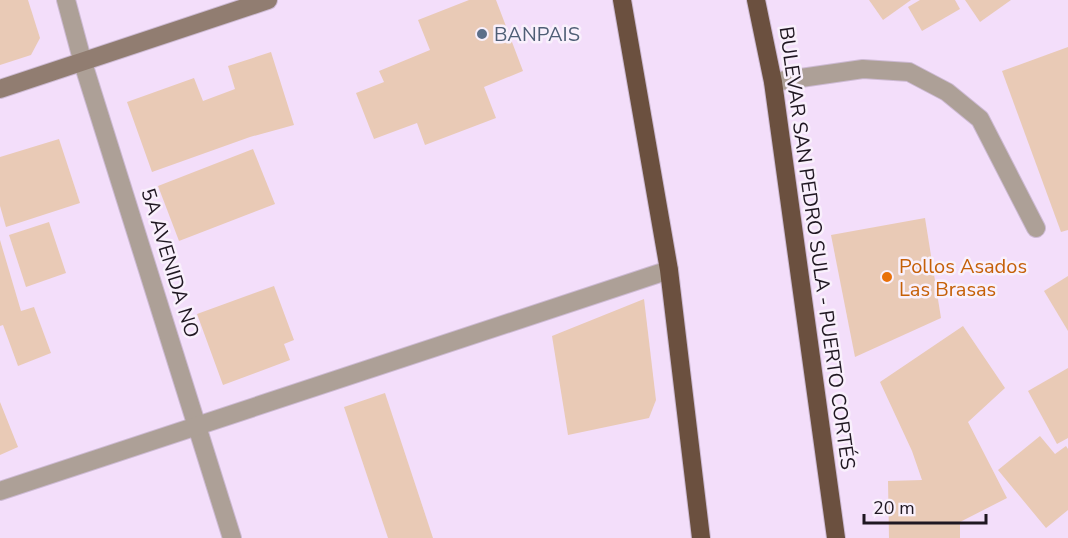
<svg xmlns="http://www.w3.org/2000/svg" width="1068" height="538" font-family="'Nunito Sans',sans-serif">
<rect width="100%" height="100%" fill="#f3defa"/>
<g fill="#e9cab6">
<path d="M 0,0 L 28,0 L 40,38 L 31,55 L 0,65 Z"/>
<path d="M 469,0 L 496,0 L 523,71 L 484,87 L 496,118 L 425,145 L 417,123 L 374,139 L 356,93 L 384,82 L 379,71 L 430,50 L 418,20 Z"/>
<path d="M 869,0 L 911,0 L 883,20 Z"/>
<path d="M 920,0 L 955,0 L 960,9 L 922,31 L 908,7 Z"/>
<path d="M 965,0 L 1011,0 L 980,22 Z"/>
<path d="M 1068,47 L 1068,230 L 1061,232 L 1002,71 Z"/>
<path d="M 271,52 L 294,125 L 250,137 L 152,172 L 127,102 L 194,78 L 203,101 L 235,89 L 228,66 Z"/>
<path d="M 59,139 L 80,203 L 6,227 L 0,206 L 0,157 Z"/>
<path d="M 253,149 L 275,204 L 179,241 L 158,186 Z"/>
<path d="M 925,218 L 941,318 L 855,357 L 831,235 Z"/>
<path d="M 49,222 L 66,273 L 26,287 L 9,235 Z"/>
<path d="M 0,240 L 21,311 L 34,307 L 51,353 L 18,366 L 3,325 L 0,326 Z"/>
<path d="M 1068,276 L 1068,331 L 1044,291 Z"/>
<path d="M 274,286 L 294,340 L 284,344 L 290,360 L 223,385 L 197,314 Z"/>
<path d="M 644,299 L 656,400 L 649,418 L 568,435 L 552,336 Z"/>
<path d="M 963,326 L 1005,388 L 968,422 L 1007,498 L 960,522 L 960,538 L 889,538 L 888,481 L 922,480 L 912,451 L 880,382 Z"/>
<path d="M 1068,368 L 1068,438 L 1057,444 L 1028,391 Z"/>
<path d="M 385,393 L 433,538 L 388,538 L 344,407 Z"/>
<path d="M 0,402 L 18,447 L 0,455 Z"/>
<path d="M 1040,436 L 1055,454 L 1066,446 L 1068,449 L 1068,510 L 1046,528 L 998,470 Z"/>
</g>
<g fill="none" stroke-linecap="round" stroke-linejoin="round">
<defs>
<path id="lane" d="M 773,82 L 863,69 L 909,72 L 947,92 L 980,119 L 1036,228"/>
<g id="street">
<path d="M 66,0 L 83,63 L 232,538"/>
<path d="M 0,491 L 669,270"/>
</g>
<path id="secondary" d="M 0,89 L 268,0"/>
<g id="highway">
<path d="M 622,0 L 669,270 L 701,538"/>
<path d="M 756,0 L 773,82 L 836,538"/>
</g>
</defs>
<use href="#lane" stroke="#cdbad3" stroke-width="20"/>
<use href="#street" stroke="#cdbad3" stroke-width="20"/>
<use href="#secondary" stroke="#cdbad3" stroke-width="20"/>
<use href="#highway" stroke="#cdbad3" stroke-width="20"/>
<use href="#lane" stroke="#ada097" stroke-width="18"/>
<use href="#street" stroke="#ada097" stroke-width="18"/>
<use href="#secondary" stroke="#917d71" stroke-width="18"/>
<use href="#highway" stroke="#6b503f" stroke-width="18"/>
</g>
<circle fill="#5c6f8a" stroke="#f9f0fc" stroke-width="2" cx="482" cy="34" r="6"/>
<circle fill="#e8710a" stroke="#f9f0fc" stroke-width="2" cx="887" cy="277" r="6"/>
<g text-anchor="middle" dominant-baseline="central" stroke-width="5" stroke-linejoin="round" paint-order="stroke">
<g font-size="20" fill="#4e5e75" stroke="#f9f0fc" text-anchor="start">
<text x="494" y="34">BANPAIS</text>
</g>
<g font-size="20" fill="#1f1721" stroke="#f9f0fc">
<text transform="translate(817 248) rotate(82)">BULEVAR SAN PEDRO SULA - PUERTO CORTÉS</text>
<text transform="translate(170 263) rotate(73)">5A AVENIDA NO</text>
</g>
<g font-size="20" fill="#c56008" stroke="#f9f0fc" text-anchor="start">
<text x="899" y="266">Pollos Asados<tspan x="899" dy="23">Las Brasas</tspan></text>
</g>
</g>
<path d="M864 514v9h122v-9" fill="none" stroke="#1f1721" stroke-width="3"/>
<text x="873" y="514" font-size="18" fill="#1f1721" stroke="#f9f0fc" stroke-width="4.5" paint-order="stroke">20 m</text>
</svg>
